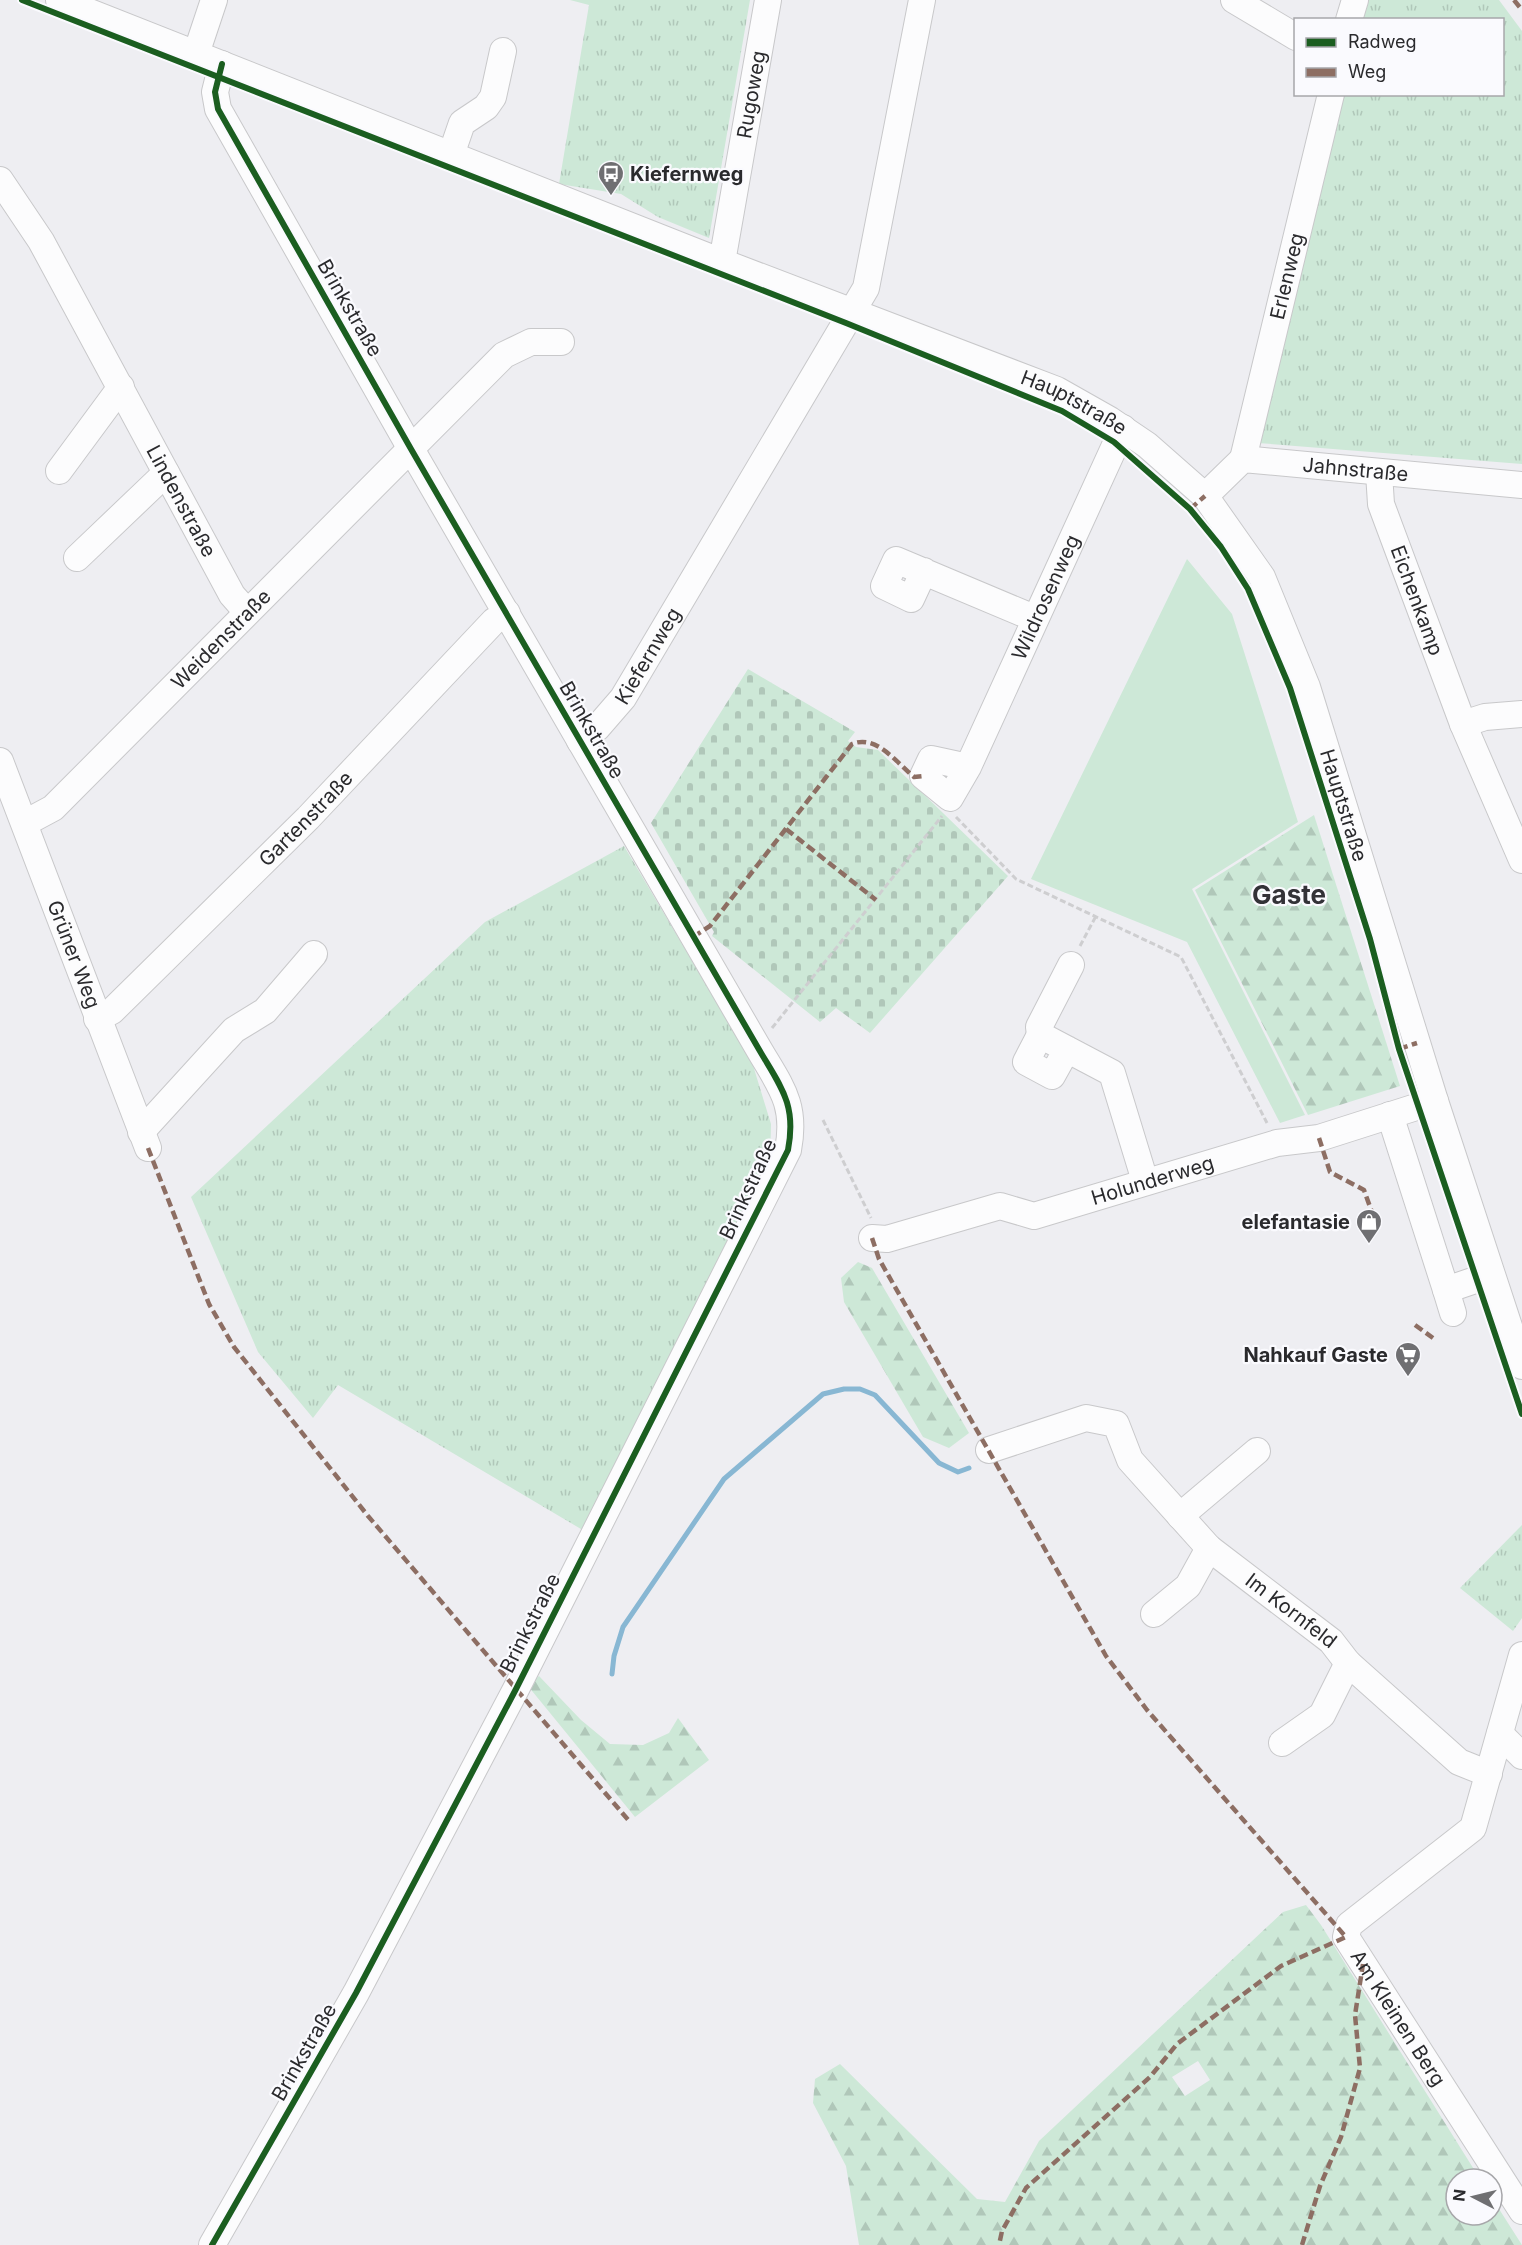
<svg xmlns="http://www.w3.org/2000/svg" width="1522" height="2245" font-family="Inter,sans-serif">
<defs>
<pattern id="grass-tufts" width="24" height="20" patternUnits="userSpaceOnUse" patternTransform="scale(1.5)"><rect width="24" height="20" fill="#cde8d7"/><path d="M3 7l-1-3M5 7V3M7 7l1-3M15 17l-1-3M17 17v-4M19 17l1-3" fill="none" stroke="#b0c7b9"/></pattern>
<pattern id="forest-firs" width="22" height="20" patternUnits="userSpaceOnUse" patternTransform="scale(1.5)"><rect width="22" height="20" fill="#cde8d7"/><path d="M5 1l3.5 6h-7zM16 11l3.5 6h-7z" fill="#b0c7b9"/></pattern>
<pattern id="cemetery-stones" width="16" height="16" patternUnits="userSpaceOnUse" patternTransform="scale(1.5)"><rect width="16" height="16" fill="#cde8d7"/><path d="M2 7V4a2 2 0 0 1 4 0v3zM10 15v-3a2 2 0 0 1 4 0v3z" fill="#b0c7b9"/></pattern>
</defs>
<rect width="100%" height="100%" fill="#eeeef2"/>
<g fill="url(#grass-tufts)">
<path d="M 570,0 L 750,0 L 709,238 L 658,217 L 621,194 L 559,184 L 589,5 Z"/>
<path d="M 1368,0 L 1499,0 L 1522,31 L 1522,464 L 1258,443 L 1344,95 L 1502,94 L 1502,20 L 1363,19 Z"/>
<path d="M 624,846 L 752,1062 L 771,1124 L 770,1166 L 586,1532 L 338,1385 L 313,1418 L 258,1352 L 191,1197 L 485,922 Z"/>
<path d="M 1522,1525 L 1522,1618 L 1513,1631 L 1460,1588 Z"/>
</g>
<g fill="url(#forest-firs)" fill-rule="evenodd">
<path d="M 1314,815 L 1400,1086 L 1308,1115 L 1195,890 Z"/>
<path d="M 858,1262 L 872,1268 L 969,1433 L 949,1448 L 923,1437 L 844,1302 L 841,1278 Z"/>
<path d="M 539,1676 L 581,1720 L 610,1744 L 643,1745 L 669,1733 L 678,1718 L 709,1760 L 635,1817 L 528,1686 Z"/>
<path d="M 1306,1905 L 1321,1925 L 1480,2179 L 1456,2179 L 1456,2215 L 1492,2215 L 1492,2198 L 1522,2245 L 859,2245 L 846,2166 L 813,2103 L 815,2079 L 840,2064 L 977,2199 L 1005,2202 L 1039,2141 L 1283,1912 ZM 1198,2061 L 1210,2080 L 1185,2096 L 1172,2077 Z"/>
</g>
<path fill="url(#cemetery-stones)" d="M 748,669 L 855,732 L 848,741 L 856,747 L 878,750 L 1008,876 L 870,1033 L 836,1008 L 820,1022 L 712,936 L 714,932 L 651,823 Z"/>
<path fill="#cde8d7" d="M 1187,559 L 1232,614 L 1298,822 L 1192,889 L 1305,1115 L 1280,1123 L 1187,942 L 1031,879 Z"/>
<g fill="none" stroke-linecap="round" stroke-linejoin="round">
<path stroke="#88b7d3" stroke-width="5" d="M 612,1674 L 614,1656 L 623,1627 L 724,1479 L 823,1394 L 844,1389 L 860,1389 L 875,1395 L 939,1463 L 958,1472 L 969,1468"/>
<defs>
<g id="minor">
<path id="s1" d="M 59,0 L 722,262 L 1057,390 L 1110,420 L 1147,445 L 1205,496 L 1262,577 L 1307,687 L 1435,1101 L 1522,1366"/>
<path d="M 1234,0 L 1296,37"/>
<path d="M 1349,20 L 1355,0"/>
<path d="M 196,54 L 214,0"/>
<path d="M 451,155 L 462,123 L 486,107 L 493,97 L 503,51"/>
<path id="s2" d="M 0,180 L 41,241 L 232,595 L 247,612"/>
<path id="s3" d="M 722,262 L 768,0"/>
<path id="s4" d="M 1243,459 L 1331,94"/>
<path d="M 59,471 L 121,387"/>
<path id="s5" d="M 1379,473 L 1381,504 L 1463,724 L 1522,860"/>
<path id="s6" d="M 1205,496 L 1243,459 L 1522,485"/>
<path d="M 77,558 L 166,473"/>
<path d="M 924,571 L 911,599 L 884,586 L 896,560 L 1034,618"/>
<path d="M 1463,724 L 1485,717 L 1522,714"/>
<path id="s7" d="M 580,741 L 597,728 L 623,698 L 866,288 L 922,0"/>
<path id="s8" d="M 0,761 L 148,1148"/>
<path id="s9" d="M 968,767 L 931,759 L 923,776 L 950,798 L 968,767 L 1123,428"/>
<path id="s10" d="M 25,823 L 53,808 L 504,355 L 531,342 L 561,342"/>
<path id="s11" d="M 97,1019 L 112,1011 L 308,818 L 494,621 L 507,613"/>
<path d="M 1040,1035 L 1039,1027 L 1071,965"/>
<path d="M 1067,1049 L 1052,1076 L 1026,1062 L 1040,1035 L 1112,1073 L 1145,1181"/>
<path d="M 1390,1115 L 1446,1290 L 1490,1275"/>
<path d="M 141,1132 L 234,1030 L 265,1011 L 314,954"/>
<path id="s12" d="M 872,1238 L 887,1239 L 1000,1206 L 1034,1216 L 1277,1143 L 1319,1138 L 1435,1101"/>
<path d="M 1446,1290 L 1453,1313"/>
<path id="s13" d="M 989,1450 L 1086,1418 L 1116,1424 L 1130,1460 L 1209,1548 L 1331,1641 L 1348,1663 L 1459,1762 L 1489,1774"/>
<path d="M 1180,1516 L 1257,1451"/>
<path d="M 1154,1614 L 1188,1586 L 1209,1548"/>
<path id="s14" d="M 1522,1655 L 1473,1828 L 1349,1925 L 1346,1937 L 1522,2211"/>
<path d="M 1500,1734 L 1522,1756"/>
<path d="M 1282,1743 L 1322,1715 L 1348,1663"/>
<path d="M 212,2245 L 356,1993 L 516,1689 L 788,1150 C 797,1103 780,1086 757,1046 L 411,449 L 218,109 L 215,92 L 222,64"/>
</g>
</defs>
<use href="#minor" stroke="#c8c8ca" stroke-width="28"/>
<g stroke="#ceced0" stroke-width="3" stroke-dasharray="6 3" stroke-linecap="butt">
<path d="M 956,817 L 1016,879 L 1181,957 L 1267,1123"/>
<path d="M 1080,946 L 1096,916"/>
<path d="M 772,1028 L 942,816"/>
<path d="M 823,1120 L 871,1218"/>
</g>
<use href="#minor" stroke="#fcfcfd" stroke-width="26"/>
<g stroke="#8d6e63" stroke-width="4.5" stroke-dasharray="9 4.5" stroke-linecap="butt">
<path d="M 1514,0 L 1522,10"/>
<path d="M 1190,509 L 1205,496"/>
<path d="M 786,829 L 876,900"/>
<path d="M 693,937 L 710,926 L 852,744 C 876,734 896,762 914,777 L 923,776"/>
<path d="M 1399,1049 L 1417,1043"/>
<path d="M 1319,1138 L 1330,1172 L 1364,1190 L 1374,1218"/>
<path d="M 148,1148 L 209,1304 L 234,1347 L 368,1516 L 630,1822"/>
<path d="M 872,1238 L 879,1259 L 1106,1656 L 1147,1710 L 1346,1937 L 1281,1966 L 1177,2044 L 1150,2077 L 1026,2188 L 1002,2231 L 999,2245"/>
<path d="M 1415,1325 L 1433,1338"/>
<path d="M 1302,2245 L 1320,2186 L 1341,2137 L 1360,2068 L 1355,2015 L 1363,1964"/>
</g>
<defs>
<g id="cycleway">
<path d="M 22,0 L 846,323 L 1062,411 L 1114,442 L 1190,509 L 1221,547 L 1248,589 L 1290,688 L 1370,939 L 1399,1049 L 1522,1414"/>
<path d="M 212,2245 L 356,1993 L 516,1689 L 788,1150 C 797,1103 780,1086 757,1046 L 411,449 L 218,109 L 215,92 L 222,64"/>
</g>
</defs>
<use href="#cycleway" stroke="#fafafe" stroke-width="10"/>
<use href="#cycleway" stroke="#1b5e20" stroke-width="6"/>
</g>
<defs>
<symbol id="bus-pin" viewBox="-11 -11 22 30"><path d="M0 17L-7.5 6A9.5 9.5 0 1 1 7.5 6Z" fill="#6f6f72" stroke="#fafafe"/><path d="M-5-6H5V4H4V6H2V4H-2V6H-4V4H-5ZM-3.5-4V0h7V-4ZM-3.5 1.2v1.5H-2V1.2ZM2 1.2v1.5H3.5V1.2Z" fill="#fff"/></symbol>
<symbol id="shop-pin" viewBox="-11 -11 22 30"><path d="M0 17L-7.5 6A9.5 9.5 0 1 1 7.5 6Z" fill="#6f6f72" stroke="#fafafe"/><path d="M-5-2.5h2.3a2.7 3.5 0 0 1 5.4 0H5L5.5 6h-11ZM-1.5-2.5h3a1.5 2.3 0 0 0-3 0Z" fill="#fff"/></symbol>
<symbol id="supermarket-pin" viewBox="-11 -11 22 30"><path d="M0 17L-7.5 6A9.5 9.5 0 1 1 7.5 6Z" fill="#6f6f72" stroke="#fafafe"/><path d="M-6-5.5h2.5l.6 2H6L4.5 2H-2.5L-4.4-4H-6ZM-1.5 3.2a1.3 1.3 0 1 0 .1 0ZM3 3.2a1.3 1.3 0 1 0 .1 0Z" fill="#fff"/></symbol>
</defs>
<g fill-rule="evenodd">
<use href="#bus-pin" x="596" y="159" width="30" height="40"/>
<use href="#shop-pin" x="1354" y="1207" width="30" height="40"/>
<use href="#supermarket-pin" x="1393" y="1340" width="30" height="40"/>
</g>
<g text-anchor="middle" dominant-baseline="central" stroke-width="4.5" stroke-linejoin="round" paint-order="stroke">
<g font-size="20" fill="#2a2a2d" stroke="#fafafe">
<text stroke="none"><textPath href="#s3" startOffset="170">Rugoweg</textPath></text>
<text stroke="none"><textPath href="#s4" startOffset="188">Erlenweg</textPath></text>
<text transform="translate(350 308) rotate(60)">Brinkstraße</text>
<text stroke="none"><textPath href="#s1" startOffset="1092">Hauptstraße</textPath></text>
<text stroke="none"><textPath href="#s6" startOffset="166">Jahnstraße</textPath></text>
<text stroke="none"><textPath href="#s2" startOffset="369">Lindenstraße</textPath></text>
<text stroke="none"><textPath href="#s9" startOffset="314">Wildrosenweg</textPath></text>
<text stroke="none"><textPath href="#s5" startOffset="134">Eichenkamp</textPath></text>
<text stroke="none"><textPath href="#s10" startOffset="270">Weidenstraße</textPath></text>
<text stroke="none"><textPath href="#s7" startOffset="110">Kiefernweg</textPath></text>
<text transform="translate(592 730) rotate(60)">Brinkstraße</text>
<text stroke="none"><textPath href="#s1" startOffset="1596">Hauptstraße</textPath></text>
<text stroke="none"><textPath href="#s11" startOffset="290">Gartenstraße</textPath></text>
<text stroke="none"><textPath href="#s8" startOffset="207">Grüner Weg</textPath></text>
<text stroke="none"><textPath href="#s12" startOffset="292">Holunderweg</textPath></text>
<text transform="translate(748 1189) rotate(-65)">Brinkstraße</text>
<text stroke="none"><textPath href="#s13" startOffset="393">Im Kornfeld</textPath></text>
<text transform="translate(530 1623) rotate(-63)">Brinkstraße</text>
<text stroke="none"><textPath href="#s14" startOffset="446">Am Kleinen Berg</textPath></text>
<text transform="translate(304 2052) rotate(-60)">Brinkstraße</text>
</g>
<g font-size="20" font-weight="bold" fill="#2a2a2d" stroke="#fafafe" text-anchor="end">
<text x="630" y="174" text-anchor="start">Kiefernweg</text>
<text x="1350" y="1222">elefantasie</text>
<text x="1388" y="1355">Nahkauf Gaste</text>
</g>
<g font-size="26" font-weight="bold" fill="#333237" stroke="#fafafe">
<text x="1289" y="894">Gaste</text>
</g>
</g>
<rect x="1294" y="18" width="210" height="78" fill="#fafafe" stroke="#a7a7aa" stroke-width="1.5"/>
<rect x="1306" y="38" width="30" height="9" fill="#1b5e20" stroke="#a7a7aa" stroke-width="1.5"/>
<text x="1348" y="48" font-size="18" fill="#2a2a2d">Radweg</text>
<rect x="1306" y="68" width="30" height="9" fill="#8d6e63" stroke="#a7a7aa" stroke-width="1.5"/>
<text x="1348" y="78" font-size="18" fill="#2a2a2d">Weg</text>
<g transform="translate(1474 2197) rotate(277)"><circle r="28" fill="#fafafe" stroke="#a7a7aa" stroke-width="1.5"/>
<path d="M0-4.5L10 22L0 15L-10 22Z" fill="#6f6f72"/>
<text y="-9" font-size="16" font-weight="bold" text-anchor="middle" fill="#2a2a2d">N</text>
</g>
</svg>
